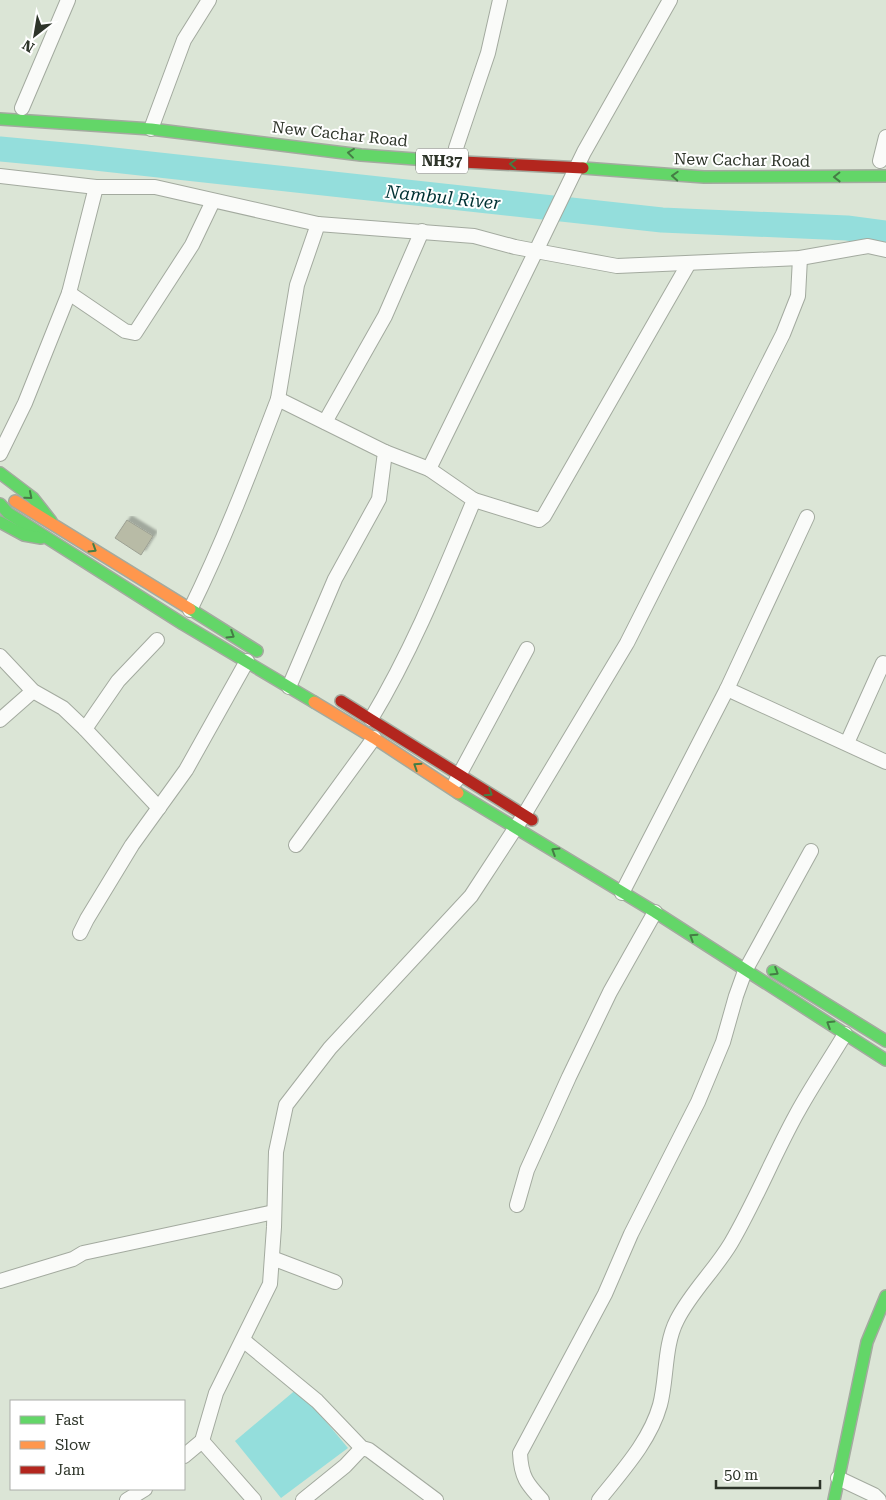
<svg xmlns="http://www.w3.org/2000/svg" width="886" height="1500" font-family="'Roboto Serif',serif">
<defs>
<filter id="shadow"><feDropShadow dx="4.5" dy="-4.5" stdDeviation="1" flood-color="#0004"/></filter>
</defs>
<rect width="100%" height="100%" fill="#dbe5d6"/>
<path fill="#94dedc" d="M 298,1388 L 348,1448 L 281,1498 L 235,1441 Z"/>
<g fill="none" stroke-linecap="round" stroke-linejoin="round">
<path stroke="#94dedc" stroke-width="25" d="M 0,149 L 86,157 L 662,220 L 847,228 L 886,233"/>
</g>
<path fill="#b8bba6" stroke="#9ca093" filter="url(#shadow)" d="M 127,520 L 153,536 L 141,555 L 115,538 Z"/>
<g fill="none" stroke-linecap="round" stroke-linejoin="round">
<defs>
<g id="street">
<path d="M 22,108 L 68,0"/>
<path d="M 151,129 L 184,40 L 209,0"/>
<path d="M 456,148 L 488,53 L 500,0"/>
<path d="M 880,161 L 886,137"/>
<path d="M 0,176 L 96,187"/>
<path d="M 69,293 L 125,331 L 135,333 L 192,245 L 213,201"/>
<path d="M 278,399 L 297,285 L 318,224 L 474,236 L 515,247 L 536,251 L 584,152 L 670,0"/>
<path d="M 325,422 L 385,316 L 422,231"/>
<path d="M 385,452 L 429,469"/>
<path d="M 0,454 L 25,403 L 69,293 L 96,187 L 155,187 L 318,224"/>
<path d="M 474,500 L 539,520 L 544,516 L 689,263"/>
<path d="M 807,517 L 727,689 L 886,762"/>
<path d="M 190,610 C 224,541 251,470 278,399 L 385,452 L 379,499 L 335,579 L 289,687"/>
<path d="M 0,656 L 33,691 L 63,708 L 85,729 L 159,808"/>
<path d="M 371,719 C 413,649 443,574 474,500 L 429,469 L 536,251 L 617,266 L 800,258 L 868,246 L 886,250"/>
<path d="M 0,720 L 33,691"/>
<path d="M 85,729 L 118,681 L 157,640"/>
<path d="M 847,743 L 883,663"/>
<path d="M 456,781 L 527,649"/>
<path d="M 296,845 L 374,738"/>
<path d="M 622,893 L 727,689"/>
<path d="M 80,933 L 87,919 L 132,845 L 186,770 L 247,661"/>
<path d="M 517,1205 L 527,1170 L 569,1077 L 610,992 L 655,912"/>
<path d="M 272,1258 L 335,1282"/>
<path d="M 0,1281 L 73,1259 L 83,1253 L 274,1212"/>
<path d="M 243,1340 L 317,1401 L 362,1448 L 369,1450 L 436,1500"/>
<path d="M 202,1441 L 254,1500"/>
<path d="M 184,1456 L 202,1441 L 216,1393 L 270,1284 L 274,1227 L 276,1152 L 286,1105 L 330,1048 L 471,896 L 524,815 L 627,643 L 783,334 L 798,296 L 800,258"/>
<path d="M 838,1478 L 874,1495 L 879,1500"/>
<path d="M 127,1500 L 145,1489"/>
<path d="M 303,1500 L 345,1466 L 362,1448"/>
<path d="M 542,1500 C 527,1484 521,1477 520,1453 L 605,1294 L 631,1234 L 698,1102 L 723,1042 L 736,996 L 745,971 L 811,851"/>
<path d="M 599,1500 C 622,1471 650,1441 660,1405 C 667,1379 664,1345 677,1320 C 691,1292 715,1270 731,1243 C 755,1202 773,1157 796,1115 C 811,1087 829,1061 845,1034"/>
</g>
<g id="fast">
<path d="M 0,119 L 151,129 L 361,155 L 442,161"/>
<path d="M 583,168 L 704,177 L 886,176"/>
<path d="M 0,473 L 33,498 L 51,521"/>
<path d="M 0,504 L 8,513 L 183,624 L 314,702"/>
<path d="M 0,522 L 24,535 L 41,538"/>
<path d="M 190,609 L 257,651"/>
<path d="M 458,793 L 655,912 L 886,1060"/>
<path d="M 773,971 L 886,1041"/>
<path d="M 834,1500 L 867,1342 L 886,1296"/>
</g>
<g id="slow">
<path d="M 15,501 L 190,609"/>
<path d="M 314,702 L 374,738 L 458,793"/>
</g>
<g id="jam">
<path d="M 442,161 L 583,168"/>
<path d="M 341,701 L 532,820"/>
</g>
</defs>
<use href="#street" stroke="#a3aa9f" stroke-width="16"/>
<use href="#fast" stroke="#a3aa9f" stroke-width="14"/>
<use href="#slow" stroke="#a3aa9f" stroke-width="14"/>
<use href="#jam" stroke="#a3aa9f" stroke-width="14"/>
<use href="#street" stroke="#fafbf9" stroke-width="14"/>
<use href="#fast" stroke="#63d668" stroke-width="11"/>
<use href="#slow" stroke="#ff974d" stroke-width="11"/>
<use href="#jam" stroke="#b3261e" stroke-width="11"/>
</g>
<defs><path id="oneway-chevron" d="M-2-3.5L2.5 0L-2 3.5" fill="none" stroke-width="1.6" stroke-linecap="round" stroke-linejoin="round" transform="scale(1.25)"/></defs>
<g stroke="#457d45">
<use href="#oneway-chevron" transform="translate(351 153) rotate(-173)"/>
<use href="#oneway-chevron" transform="translate(513 164) rotate(-177)"/>
<use href="#oneway-chevron" transform="translate(675 176) rotate(-177)"/>
<use href="#oneway-chevron" transform="translate(837 177) rotate(179)"/>
<use href="#oneway-chevron" transform="translate(29 496) rotate(40)"/>
<use href="#oneway-chevron" transform="translate(93 549) rotate(32)"/>
<use href="#oneway-chevron" transform="translate(231 635) rotate(32)"/>
<use href="#oneway-chevron" transform="translate(417 766) rotate(-147)"/>
<use href="#oneway-chevron" transform="translate(489 793) rotate(33)"/>
<use href="#oneway-chevron" transform="translate(555 851) rotate(-148)"/>
<use href="#oneway-chevron" transform="translate(693 937) rotate(-147)"/>
<use href="#oneway-chevron" transform="translate(775 972) rotate(32)"/>
<use href="#oneway-chevron" transform="translate(830 1024) rotate(-148)"/>
</g>
<g text-anchor="middle" dominant-baseline="central" stroke-width="4" stroke-linejoin="round" paint-order="stroke">
<rect fill="#fff" stroke="#6c7169" stroke-width="1" x="416" y="148.5" width="52" height="25" rx="4"/>
<g font-size="15" font-weight="bold" fill="#2d3429">
<text x="442" y="161">NH37</text>
</g>
<g font-size="16" fill="#2d3429" stroke="#fff">
<text transform="translate(340 134) rotate(6)">New Cachar Road</text>
<text transform="translate(742 160) rotate(1)">New Cachar Road</text>
</g>
<g font-size="18" font-style="italic" fill="#003234" stroke="#fff">
<text transform="translate(443 197) rotate(6)">Nambul River</text>
</g>
</g>
<rect x="10" y="1400" width="175" height="90" fill="#ffffff" stroke="#abaea9"/>
<rect x="20" y="1416" width="25" height="8" fill="#63d668" stroke="#abaea9"/>
<text x="55" y="1425" font-size="15" fill="#2d3429">Fast</text>
<rect x="20" y="1441" width="25" height="8" fill="#ff974d" stroke="#abaea9"/>
<text x="55" y="1450" font-size="15" fill="#2d3429">Slow</text>
<rect x="20" y="1466" width="25" height="8" fill="#b3261e" stroke="#abaea9"/>
<text x="55" y="1475" font-size="15" fill="#2d3429">Jam</text>
<g transform="translate(35 35) rotate(211)" stroke="#ffffff" stroke-width="4" paint-order="stroke">
<path d="M0-4L9 19L0 12L-9 19Z" fill="#2d3429"/>
<text y="-8" font-size="14" font-weight="bold" text-anchor="middle" fill="#2d3429">N</text>
</g>
<path d="M716 1480v8h104v-8" fill="none" stroke="#2d3429" stroke-width="2.5"/>
<text x="724" y="1480" font-size="15" fill="#2d3429" stroke="#ffffff" stroke-width="4" paint-order="stroke">50 m</text>
</svg>
